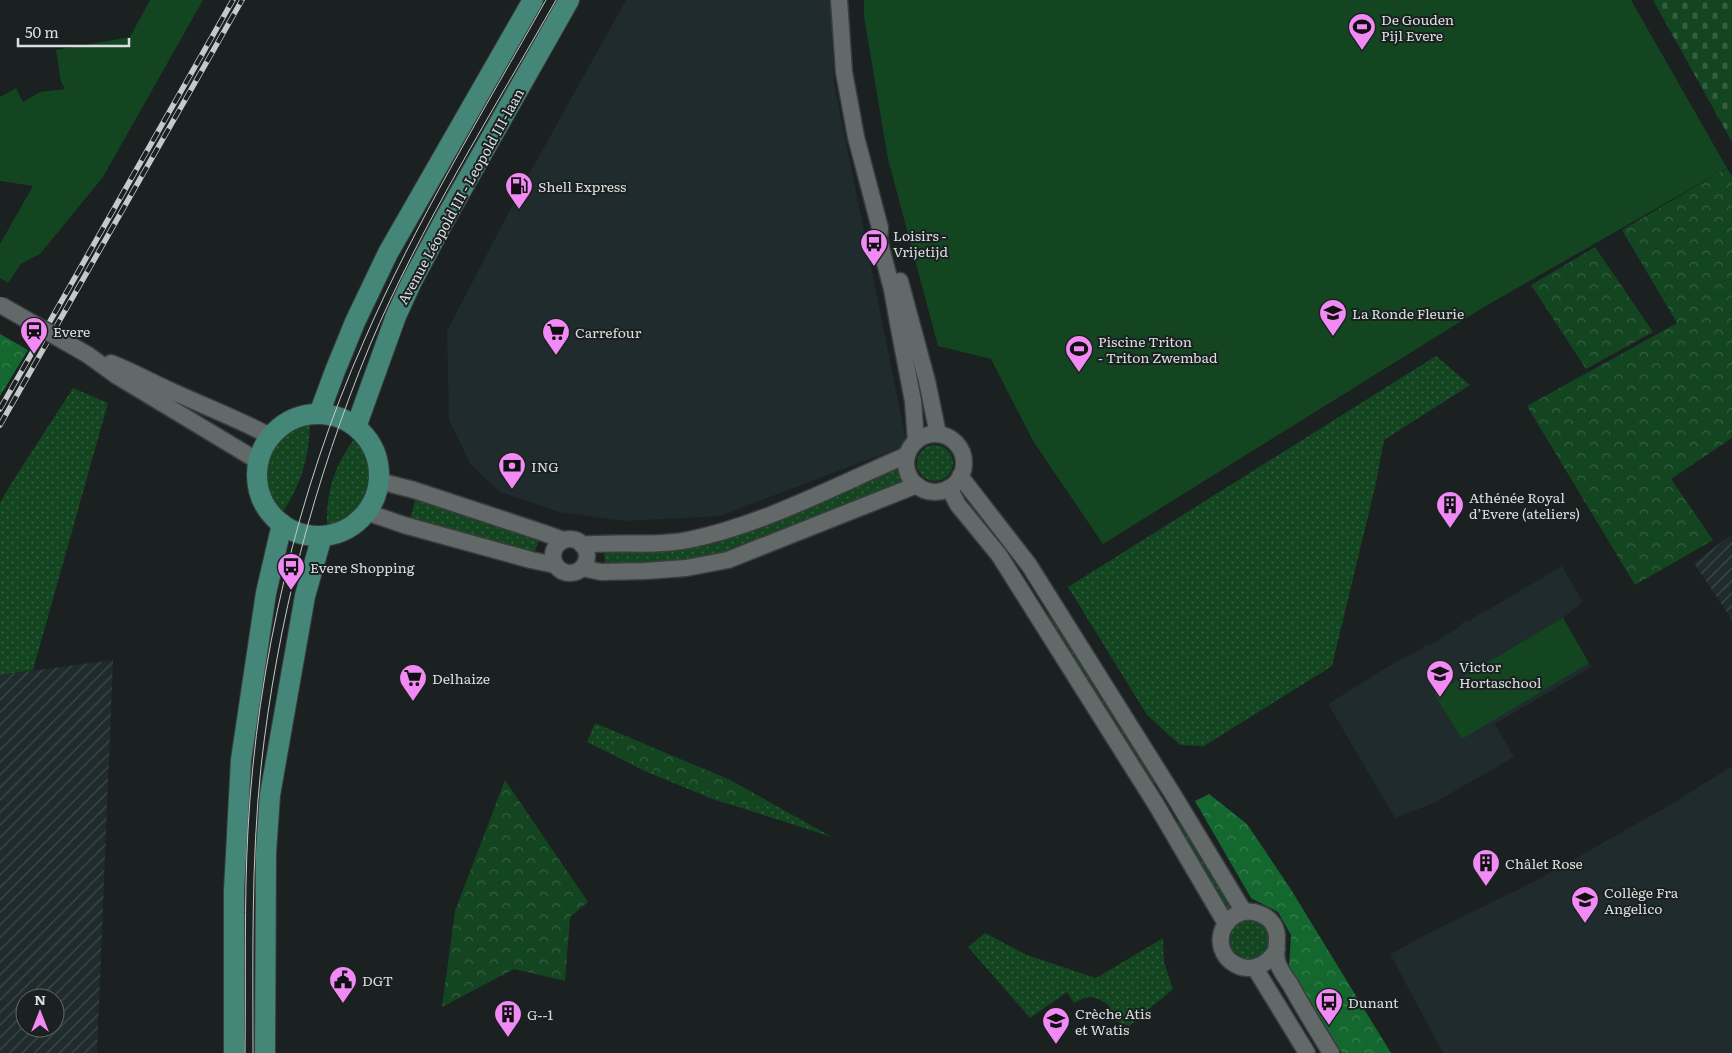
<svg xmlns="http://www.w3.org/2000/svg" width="1732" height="1053" font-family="Literata,serif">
<defs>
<pattern id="industrial-furrows" width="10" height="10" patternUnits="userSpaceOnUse" patternTransform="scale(1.25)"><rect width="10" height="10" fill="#1f2b2c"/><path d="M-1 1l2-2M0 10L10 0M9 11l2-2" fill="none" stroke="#3f494a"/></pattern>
<pattern id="grass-dots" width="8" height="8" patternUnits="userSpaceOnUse" patternTransform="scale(1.25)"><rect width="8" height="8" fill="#134521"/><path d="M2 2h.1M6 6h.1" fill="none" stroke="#355f41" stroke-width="1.8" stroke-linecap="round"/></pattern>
<pattern id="forest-crowns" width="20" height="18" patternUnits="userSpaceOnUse" patternTransform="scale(1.25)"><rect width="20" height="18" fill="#14682f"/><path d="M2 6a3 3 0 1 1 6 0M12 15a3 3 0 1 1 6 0" fill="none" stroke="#367d4d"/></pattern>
<pattern id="cemetery-stones" width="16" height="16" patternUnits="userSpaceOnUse" patternTransform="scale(1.25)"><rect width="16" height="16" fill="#134521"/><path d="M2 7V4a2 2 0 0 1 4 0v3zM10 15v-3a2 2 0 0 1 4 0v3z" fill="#355f41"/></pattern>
<pattern id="park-crowns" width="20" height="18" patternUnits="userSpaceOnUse" patternTransform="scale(1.25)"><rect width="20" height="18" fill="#134521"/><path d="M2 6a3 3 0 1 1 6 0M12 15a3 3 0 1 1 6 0" fill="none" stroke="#355f41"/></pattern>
</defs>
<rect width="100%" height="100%" fill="#1b2020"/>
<g fill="#1f2b2c">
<path d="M 626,0 L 831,0 L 834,83 L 907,445 L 720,516 L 626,521 L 559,512 L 500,492 L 471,465 L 449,420 L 447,331 L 524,183 Z"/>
<path d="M 1562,566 L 1583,602 L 1563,618 L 1591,667 L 1495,724 L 1514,757 L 1434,803 L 1395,818 L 1328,704 L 1389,666 L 1409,655 L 1410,656 L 1427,644 L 1428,646 L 1461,626 L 1461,624 L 1467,620 L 1468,622 L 1485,610 L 1486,611 Z"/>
<path d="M 1732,766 L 1732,1053 L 1443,1053 L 1390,954 L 1429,933 L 1539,879 L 1673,803 Z"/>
</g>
<g fill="url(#industrial-furrows)" fill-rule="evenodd">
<path d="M 1732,534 L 1732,620 L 1694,563 Z"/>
<path d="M 113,660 L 97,1053 L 0,1053 L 0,675 ZM 25,998 L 55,998 L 55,1028 L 25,1028 Z"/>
</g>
<g fill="url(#grass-dots)">
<path d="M 1436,356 L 1470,385 L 1384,440 L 1376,483 L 1332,666 L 1204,746 L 1180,745 L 1147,715 L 1068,587 Z"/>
<path d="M 73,388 L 108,403 L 33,670 L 0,675 L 0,503 L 9,487 Z"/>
<path d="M 310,424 C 309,458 301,485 282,513 C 261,492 262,459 283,438 C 290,431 299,425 310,424 Z"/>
<path d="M 354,439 C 383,467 368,518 327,526 C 326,492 334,467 354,439 Z"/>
<circle cx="935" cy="463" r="18"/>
<path d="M 899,465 L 907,484 L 756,546 L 695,561 L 605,567 L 604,549 L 652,549 Z"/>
<path d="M 415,500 L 540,537 L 534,554 L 411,517 Z"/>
<path d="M 1052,614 L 1160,780 L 1151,785 L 1048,615 Z"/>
<path d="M 595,723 L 730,780 L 832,837 L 710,798 L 647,772 L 587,742 Z"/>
<path d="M 1183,820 L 1235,906 L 1226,911 L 1174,825 Z"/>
<circle cx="1250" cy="940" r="20"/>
<path d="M 985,933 L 1027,955 L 1096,978 L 1163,938 L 1164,962 L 1173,989 L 1129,1026 L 1110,1019 L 1109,1006 C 1095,995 1089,995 1074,1003 L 1067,992 L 1030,1018 L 968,947 Z"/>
</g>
<g fill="url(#forest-crowns)">
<path d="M 0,334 L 28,350 L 0,396 Z"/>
<path d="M 1209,794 L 1247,824 L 1290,888 L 1391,1053 L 1342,1053 L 1289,968 L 1291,935 L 1278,912 L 1251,898 L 1195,801 Z"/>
</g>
<path fill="url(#cemetery-stones)" d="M 1653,0 L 1732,0 L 1732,142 Z"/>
<g fill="url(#park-crowns)">
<path d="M 1727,168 L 1732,176 L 1732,438 L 1671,479 L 1713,540 L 1635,585 L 1527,406 L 1677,323 L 1622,230 Z"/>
<path d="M 1595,247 L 1653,332 L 1586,369 L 1531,285 Z"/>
<path d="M 622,735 L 730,780 L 766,800 L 765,809 L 733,801 L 692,786 L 614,753 Z"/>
<path d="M 505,780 L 588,902 L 570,917 L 565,981 L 514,969 L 442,1007 L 455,911 Z"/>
</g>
<g fill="#134521">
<path d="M 150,0 L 203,0 L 103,177 L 40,254 L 21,264 L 8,283 L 0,278 L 0,244 L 33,186 L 0,181 L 0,97 L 16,88 L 23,102 L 40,92 L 65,89 L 61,82 L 56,50 L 130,37 Z"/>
<path d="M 864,0 L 1631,0 L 1727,168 L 1484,307 L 1103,544 L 1033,441 L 991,359 L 938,346 L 888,159 L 864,16 Z"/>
<path d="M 1563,618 L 1589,663 L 1462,739 L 1434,694 Z"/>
</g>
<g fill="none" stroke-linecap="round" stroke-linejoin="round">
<defs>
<g id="minor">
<path d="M 839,0 L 844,72 L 856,137 L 880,228 L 879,240 L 892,289 L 899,328 L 913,401 L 916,441"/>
<path d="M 900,281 L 927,381 L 938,434"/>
<path d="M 88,355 L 117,376 L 258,461"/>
<path d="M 111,363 C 134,372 155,384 178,394 C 209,408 240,420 270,436"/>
<circle cx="935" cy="463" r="29"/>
<path d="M 960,476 L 1029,565 L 1174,796 L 1244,912"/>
<path d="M 379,481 L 414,490 L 544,533 L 563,540"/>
<path d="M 949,488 L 958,505 L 999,555 L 1157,806 L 1222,917 L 1227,923"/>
<path d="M 366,512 L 404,525 L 531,560 L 555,565"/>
<circle cx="570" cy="556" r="17"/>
<path d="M 582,545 C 618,541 653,547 688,540 C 763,525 837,485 907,455"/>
<path d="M 582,568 L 601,572 L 645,571 L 686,568 L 728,560 L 917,485"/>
<path d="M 1277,949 C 1254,989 1206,958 1225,925 C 1229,919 1236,914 1243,912 C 1254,910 1267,915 1273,924 C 1281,936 1274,948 1277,961 C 1279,969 1286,978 1290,984 C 1303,1008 1317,1030 1331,1053"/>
<path d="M 1255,968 L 1307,1053"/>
</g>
<g id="major">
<path d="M 319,414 L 335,371 L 355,322 L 388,253 L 533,0"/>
<circle cx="318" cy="475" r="61"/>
<path d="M 356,427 L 396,316 L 412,281 L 445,219 L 569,0"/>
<path d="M 234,1053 L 234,891 L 241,760 L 266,593 L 282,524"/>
<path d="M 265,1053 L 266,853 L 270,795 L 305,596 L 322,536"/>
</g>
</defs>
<use href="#minor" stroke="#393d3d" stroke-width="19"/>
<use href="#major" stroke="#393d3d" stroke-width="22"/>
<use href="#minor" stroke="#636969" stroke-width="16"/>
<use href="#major" stroke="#448779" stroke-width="20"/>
<g stroke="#c5c9c9" stroke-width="1">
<path d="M 245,1053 C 246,978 244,903 248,829 C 257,664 297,492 364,341 C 415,223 483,112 546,0"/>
<path d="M 253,1053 C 253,958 251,862 261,767 C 277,622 314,480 370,345 C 421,225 492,113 556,0"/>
</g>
<defs>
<g id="rail">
<path d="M 0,409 L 233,0"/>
<path d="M 0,425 L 242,0"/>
</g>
</defs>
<use href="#rail" stroke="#c5c9c9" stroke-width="5.5"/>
<use href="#rail" stroke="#1b2020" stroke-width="4" stroke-dasharray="11" stroke-linecap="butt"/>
<defs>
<path id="minor-bridge" d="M 1,305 L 88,355"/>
</defs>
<use href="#minor-bridge" stroke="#393d3d" stroke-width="19" stroke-linecap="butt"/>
<use href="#minor-bridge" stroke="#636969" stroke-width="16"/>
</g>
<defs>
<symbol id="stadium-pin" viewBox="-11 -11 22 30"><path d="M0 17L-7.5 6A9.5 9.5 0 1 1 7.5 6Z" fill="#f18af4" stroke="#1b2020"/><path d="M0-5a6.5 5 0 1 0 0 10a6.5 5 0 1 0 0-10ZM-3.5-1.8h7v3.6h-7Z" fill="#111"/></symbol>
<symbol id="fuel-pin" viewBox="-11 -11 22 30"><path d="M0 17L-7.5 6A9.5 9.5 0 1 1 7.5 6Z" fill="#f18af4" stroke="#1b2020"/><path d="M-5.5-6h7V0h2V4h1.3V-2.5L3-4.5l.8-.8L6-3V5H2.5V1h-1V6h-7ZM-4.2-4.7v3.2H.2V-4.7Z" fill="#111"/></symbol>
<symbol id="bus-pin" viewBox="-11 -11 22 30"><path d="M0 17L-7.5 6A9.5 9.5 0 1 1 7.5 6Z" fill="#f18af4" stroke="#1b2020"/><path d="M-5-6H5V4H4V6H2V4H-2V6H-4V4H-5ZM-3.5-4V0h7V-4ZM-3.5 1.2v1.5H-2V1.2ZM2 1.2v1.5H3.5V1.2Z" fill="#111"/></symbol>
<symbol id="school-pin" viewBox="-11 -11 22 30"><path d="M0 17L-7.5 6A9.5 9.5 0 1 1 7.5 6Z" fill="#f18af4" stroke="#1b2020"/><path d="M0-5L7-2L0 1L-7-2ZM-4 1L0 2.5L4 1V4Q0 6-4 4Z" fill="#111"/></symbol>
<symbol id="station-pin" viewBox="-11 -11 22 30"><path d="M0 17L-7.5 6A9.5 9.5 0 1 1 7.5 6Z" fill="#f18af4" stroke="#1b2020"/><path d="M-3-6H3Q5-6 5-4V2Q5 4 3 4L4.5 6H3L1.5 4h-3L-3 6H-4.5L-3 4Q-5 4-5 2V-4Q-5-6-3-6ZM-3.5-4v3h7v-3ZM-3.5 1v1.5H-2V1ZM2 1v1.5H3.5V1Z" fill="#111"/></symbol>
<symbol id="supermarket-pin" viewBox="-11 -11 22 30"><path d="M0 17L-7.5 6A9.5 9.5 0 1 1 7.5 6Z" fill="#f18af4" stroke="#1b2020"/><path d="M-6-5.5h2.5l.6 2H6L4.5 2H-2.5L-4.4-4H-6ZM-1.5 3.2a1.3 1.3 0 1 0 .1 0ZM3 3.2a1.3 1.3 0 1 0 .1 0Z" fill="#111"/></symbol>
<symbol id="bank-pin" viewBox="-11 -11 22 30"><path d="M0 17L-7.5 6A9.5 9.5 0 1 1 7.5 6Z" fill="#f18af4" stroke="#1b2020"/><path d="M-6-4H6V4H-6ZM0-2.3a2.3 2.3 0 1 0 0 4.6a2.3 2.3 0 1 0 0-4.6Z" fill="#111"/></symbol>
<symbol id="building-pin" viewBox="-11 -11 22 30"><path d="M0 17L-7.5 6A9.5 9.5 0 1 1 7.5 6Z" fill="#f18af4" stroke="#1b2020"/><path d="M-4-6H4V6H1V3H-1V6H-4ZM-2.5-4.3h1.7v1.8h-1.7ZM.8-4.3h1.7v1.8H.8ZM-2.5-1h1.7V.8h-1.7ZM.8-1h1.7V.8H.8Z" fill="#111"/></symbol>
<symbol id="civic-pin" viewBox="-11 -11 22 30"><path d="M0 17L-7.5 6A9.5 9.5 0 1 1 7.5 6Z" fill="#f18af4" stroke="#1b2020"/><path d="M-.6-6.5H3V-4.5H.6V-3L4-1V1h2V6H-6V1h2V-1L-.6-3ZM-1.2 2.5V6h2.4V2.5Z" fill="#111"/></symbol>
</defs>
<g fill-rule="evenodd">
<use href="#stadium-pin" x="1346" y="11" width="32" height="43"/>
<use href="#fuel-pin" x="503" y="170" width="32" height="43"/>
<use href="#bus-pin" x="858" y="227" width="32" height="43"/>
<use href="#school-pin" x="1317" y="297" width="32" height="43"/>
<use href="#station-pin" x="18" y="315" width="32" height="43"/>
<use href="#supermarket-pin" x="540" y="316" width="32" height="43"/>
<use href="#stadium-pin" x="1063" y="333" width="32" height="43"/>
<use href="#bank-pin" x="496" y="450" width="32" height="43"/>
<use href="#building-pin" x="1434" y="489" width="32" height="43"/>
<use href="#bus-pin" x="275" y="551" width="32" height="43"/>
<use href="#school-pin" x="1424" y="658" width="32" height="43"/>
<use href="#supermarket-pin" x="397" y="662" width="32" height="43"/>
<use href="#building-pin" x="1470" y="847" width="32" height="43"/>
<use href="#school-pin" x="1569" y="884" width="32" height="43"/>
<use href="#civic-pin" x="327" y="964" width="32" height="43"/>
<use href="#bus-pin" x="1313" y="986" width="32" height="43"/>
<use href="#building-pin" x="492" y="998" width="32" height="43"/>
<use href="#school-pin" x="1040" y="1005" width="32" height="43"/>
</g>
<g text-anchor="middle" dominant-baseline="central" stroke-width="4" stroke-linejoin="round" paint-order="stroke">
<g font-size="14" fill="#dadede" stroke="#1b2020" text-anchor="start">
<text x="1381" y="19">De Gouden<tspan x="1381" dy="16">Pijl Evere</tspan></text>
<text x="538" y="186">Shell Express</text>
<text x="893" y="235">Loisirs -<tspan x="893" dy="16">Vrijetijd</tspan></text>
<text x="1352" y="313">La Ronde Fleurie</text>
<text x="53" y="331">Evere</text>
<text x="575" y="332">Carrefour</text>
<text x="1098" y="341">Piscine Triton<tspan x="1098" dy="16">- Triton Zwembad</tspan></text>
<text x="531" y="466">ING</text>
<text x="1469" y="497">Athénée Royal<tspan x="1469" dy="16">d’Evere (ateliers)</tspan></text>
<text x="310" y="567">Evere Shopping</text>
<text x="1459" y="666">Victor<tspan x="1459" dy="16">Hortaschool</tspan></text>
<text x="432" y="678">Delhaize</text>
<text x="1505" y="863">Châlet Rose</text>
<text x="1604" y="892">Collège Fra<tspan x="1604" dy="16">Angelico</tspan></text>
<text x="362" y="980">DGT</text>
<text x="1348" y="1002">Dunant</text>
<text x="1075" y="1013">Crèche Atis<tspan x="1075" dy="16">et Watis</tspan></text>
<text x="527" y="1014">G--1</text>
</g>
<g font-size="14" fill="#dadede" stroke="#1b2020">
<text transform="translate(460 196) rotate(-61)">Avenue Léopold III - Leopold III-laan</text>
</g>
</g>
<g transform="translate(40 1013)"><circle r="24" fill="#1b2020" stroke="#676c6c"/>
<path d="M0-4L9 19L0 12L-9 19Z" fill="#f18af4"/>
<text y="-8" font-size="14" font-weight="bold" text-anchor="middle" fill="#dadede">N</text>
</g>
<path d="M18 38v8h111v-8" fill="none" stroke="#dadede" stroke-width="2.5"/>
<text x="25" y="38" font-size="15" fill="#dadede" stroke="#1b2020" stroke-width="4" paint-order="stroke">50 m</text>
</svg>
